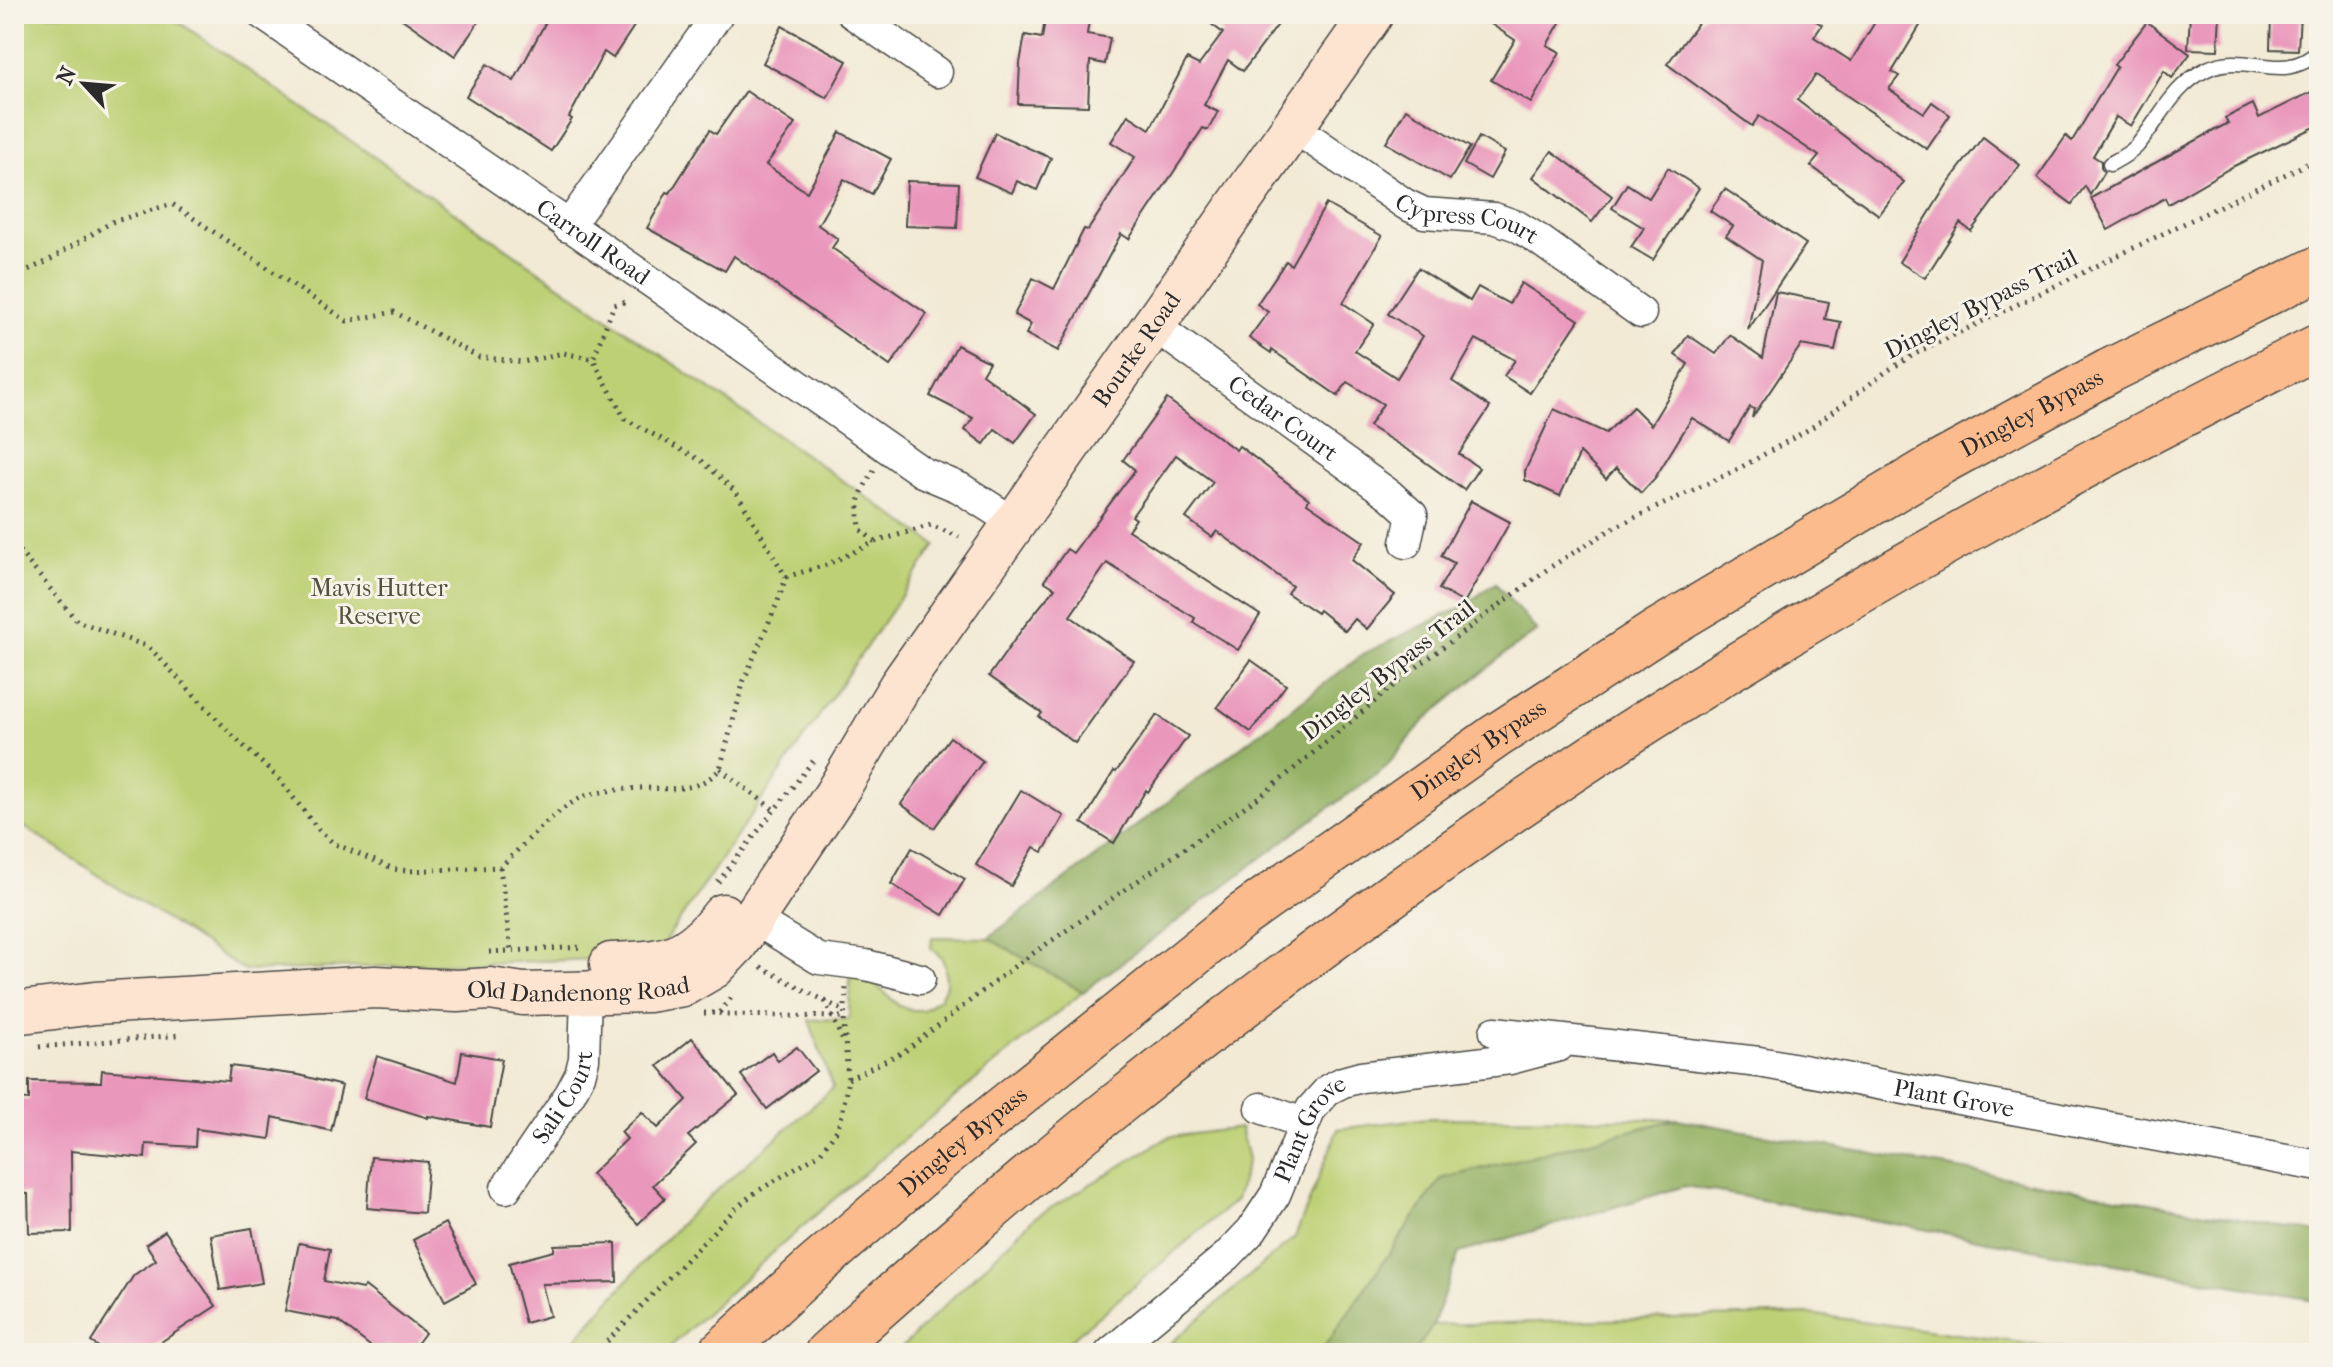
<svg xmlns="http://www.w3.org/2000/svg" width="2333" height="1367" font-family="'IM FELL French Canon',serif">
<rect width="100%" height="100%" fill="#f7f3e8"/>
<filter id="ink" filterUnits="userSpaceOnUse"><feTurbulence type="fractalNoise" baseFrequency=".0125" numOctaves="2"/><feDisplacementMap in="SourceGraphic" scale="16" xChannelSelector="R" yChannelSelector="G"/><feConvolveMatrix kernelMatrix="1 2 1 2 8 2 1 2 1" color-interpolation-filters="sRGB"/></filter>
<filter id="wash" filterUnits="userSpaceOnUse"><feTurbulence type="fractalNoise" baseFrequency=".006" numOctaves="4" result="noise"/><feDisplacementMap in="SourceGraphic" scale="32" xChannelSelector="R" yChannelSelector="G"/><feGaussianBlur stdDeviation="1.8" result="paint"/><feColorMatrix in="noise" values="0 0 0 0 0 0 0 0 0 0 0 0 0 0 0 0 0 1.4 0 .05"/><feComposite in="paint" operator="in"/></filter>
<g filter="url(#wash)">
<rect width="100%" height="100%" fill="#f2ead5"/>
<g fill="#bdd074" stroke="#747e50" stroke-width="2">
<path d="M 14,14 L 167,14 L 936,545 L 654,957 L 245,971 L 14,820 Z"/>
<path d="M 932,937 L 988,938 L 1083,992 C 940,1108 797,1226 664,1353 L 563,1353 L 641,1265 L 691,1213 L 833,1088 L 809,1020 L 849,1019 L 850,976 L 870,979 L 899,1006 L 912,1010 L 923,1010 L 940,998 L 946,985 L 945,965 L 941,957 L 931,948 Z"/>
<path d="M 1428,1118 L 1677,1119 L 1441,1179 L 1320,1353 L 1159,1353 L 1295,1237 L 1338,1129 Z"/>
<path d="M 1240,1128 L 1248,1159 L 1236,1200 L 1055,1353 L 896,1353 L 1034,1218 L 1169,1137 Z"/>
<path d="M 1809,1314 L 2097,1353 L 1414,1353 L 1433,1325 Z"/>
</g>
<g fill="#96b266" stroke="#606e48" stroke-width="2">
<path d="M 1495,583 L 1537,631 L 1503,655 L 1426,719 L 1385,768 L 1305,825 L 1083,992 L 988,938 L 1365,653 L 1462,607 Z"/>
<path d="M 1677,1119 L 2319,1233 L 2319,1301 L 1685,1186 L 1459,1253 L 1433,1325 L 1414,1353 L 1320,1353 L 1441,1179 Z"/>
</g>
<g id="blocks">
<g fill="#ea97bc">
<path d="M 395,14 L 484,14 L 455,56 Z"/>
<path d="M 550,14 L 642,14 L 613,58 L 604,52 L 569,117 L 572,119 L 551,151 L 466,96 L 487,64 L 514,81 Z"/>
<path d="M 1046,14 L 1090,14 L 1087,34 L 1110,38 L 1105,64 L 1090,61 L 1088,106 L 1018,104 L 1020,63 L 1025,35 L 1042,38 Z"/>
<path d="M 1198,14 L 1286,14 L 1243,71 L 1228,60 L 1204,105 L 1218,112 L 1208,130 L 1203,128 L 1129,239 L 1121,234 L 1058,351 L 1026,334 L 1031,324 L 1014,315 L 1033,278 L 1054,289 L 1084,229 L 1088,230 L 1135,157 L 1111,142 L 1128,115 L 1150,129 L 1187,59 L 1199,65 L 1223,33 Z"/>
<path d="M 1476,14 L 1565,14 L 1547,45 L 1560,52 L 1531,103 L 1491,80 L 1515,40 Z"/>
<path d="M 1705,14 L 1806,14 L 1822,25 L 1814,37 L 1851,61 L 1880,14 L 1927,14 L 1892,72 L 1899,76 L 1889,89 L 1924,113 L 1932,102 L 1950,115 L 1927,149 L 1816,75 L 1797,100 L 1904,182 L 1879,215 L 1811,166 L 1819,156 L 1759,116 L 1752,126 L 1667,64 Z"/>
<path d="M 2190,14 L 2220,14 L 2218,50 L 2188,49 Z"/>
<path d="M 2271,14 L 2300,14 L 2298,50 L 2270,49 Z"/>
<path d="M 2147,22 L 2190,54 L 2172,78 L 2164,71 L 2131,126 L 2116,117 L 2093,156 L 2101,161 L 2101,168 L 2104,172 L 2090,195 L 2085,186 L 2072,204 L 2037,178 L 2066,136 L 2072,141 L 2117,67 L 2114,65 Z"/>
<path d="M 782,26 L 847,61 L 827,98 L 763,63 Z"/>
<path d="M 2319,88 L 2319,125 L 2232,167 L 2168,204 L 2165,198 L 2108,230 L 2091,198 L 2228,123 L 2225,118 L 2253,104 L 2259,118 Z"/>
<path d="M 746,91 L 795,124 L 766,165 L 807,192 L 840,132 L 891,159 L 872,194 L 844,179 L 818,225 L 838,239 L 832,248 L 927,314 L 890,366 L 734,256 L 725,271 L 647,228 L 667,192 L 670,193 L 710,130 L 716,134 Z"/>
<path d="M 1406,109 L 1470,147 L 1450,180 L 1386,143 Z"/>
<path d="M 995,133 L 1051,158 L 1037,190 L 1017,181 L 1012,193 L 975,177 Z"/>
<path d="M 1479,137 L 1505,152 L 1490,179 L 1464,164 Z"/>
<path d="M 1983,137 L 2020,165 L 1971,231 L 1960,223 L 1925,278 L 1899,262 L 1948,183 Z"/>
<path d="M 1552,151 L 1612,196 L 1592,222 L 1533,177 Z"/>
<path d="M 1668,168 L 1699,188 L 1653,260 L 1631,247 L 1644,228 L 1612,208 L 1627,184 L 1649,198 Z"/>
<path d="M 907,181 L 959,183 L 957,228 L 905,226 Z"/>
<path d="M 1725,189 L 1806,244 L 1748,330 L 1762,260 L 1726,236 L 1733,226 L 1710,211 Z"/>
<path d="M 1326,204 L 1382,236 L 1343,303 L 1374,324 L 1355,351 L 1397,378 L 1423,336 L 1388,314 L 1418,268 L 1470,301 L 1478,287 L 1509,304 L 1521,283 L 1579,320 L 1530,393 L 1504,376 L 1515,360 L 1476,339 L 1452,381 L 1490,407 L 1459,454 L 1479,468 L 1464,490 L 1414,454 L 1369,426 L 1383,404 L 1347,382 L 1338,396 L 1272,350 L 1271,353 L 1249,338 L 1268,312 L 1257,304 L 1286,261 L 1291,265 Z"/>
<path d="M 1776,292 L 1829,302 L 1825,319 L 1841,322 L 1835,351 L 1801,345 L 1752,418 L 1754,409 L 1750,407 L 1729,441 L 1692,418 L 1655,478 L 1641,493 L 1616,468 L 1606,479 L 1580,453 L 1560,496 L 1525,480 L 1525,471 L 1554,409 L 1606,433 L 1633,407 L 1651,425 L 1688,364 L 1675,355 L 1688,335 L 1716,354 L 1730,335 L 1763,358 Z"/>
<path d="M 957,345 L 989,362 L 982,374 L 1036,414 L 1015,443 L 995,429 L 984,444 L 965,430 L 973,418 L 930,396 Z"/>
<path d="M 1167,399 L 1236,450 L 1239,446 L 1309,499 L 1307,503 L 1364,542 L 1352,560 L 1395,595 L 1367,629 L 1355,619 L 1345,631 L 1319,610 L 1317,613 L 1287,593 L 1292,586 L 1217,531 L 1212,537 L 1186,518 L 1213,482 L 1176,455 L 1132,516 L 1136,519 L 1128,530 L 1260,615 L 1238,650 L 1193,622 L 1195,618 L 1107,563 L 1070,616 L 1134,661 L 1075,743 L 1039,717 L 1042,713 L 989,676 L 1025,625 L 1055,588 L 1044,581 L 1067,549 L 1073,553 L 1135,470 L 1123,460 Z"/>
<path d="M 1471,501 L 1510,522 L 1464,603 L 1439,589 L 1454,563 L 1441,556 Z"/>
<path d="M 1251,660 L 1286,685 L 1251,732 L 1217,707 Z"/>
<path d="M 1157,715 L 1188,736 L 1148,792 L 1146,790 L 1114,843 L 1082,823 L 1114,771 L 1116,772 Z"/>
<path d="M 950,737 L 983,761 L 934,828 L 901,804 Z"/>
<path d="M 1021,790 L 1064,816 L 1043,852 L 1034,847 L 1011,886 L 976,865 Z"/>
<path d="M 912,848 L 965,879 L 943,915 L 891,884 Z"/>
<path d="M 692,1038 L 738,1095 L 688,1136 L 696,1144 L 653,1185 L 665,1198 L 638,1224 L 591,1174 L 627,1139 L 621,1132 L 642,1112 L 658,1128 L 687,1100 L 658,1066 Z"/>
<path d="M 797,1047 L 816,1071 L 767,1109 L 741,1075 L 772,1052 L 778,1061 Z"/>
<path d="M 462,1052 L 502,1059 L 490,1127 L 428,1116 L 428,1118 L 364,1098 L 377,1056 L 457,1082 Z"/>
<path d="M 230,1066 L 299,1075 L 342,1086 L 331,1131 L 273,1117 L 270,1139 L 196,1129 L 195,1147 L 146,1144 L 145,1158 L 71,1151 L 72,1232 L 29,1233 L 28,1194 L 14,1193 L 14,1099 L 29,1100 L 29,1081 L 101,1082 L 102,1070 L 228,1081 Z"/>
<path d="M 371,1157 L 428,1162 L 424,1213 L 367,1208 Z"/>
<path d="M 445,1223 L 476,1284 L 445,1301 L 413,1240 Z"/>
<path d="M 252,1228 L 262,1283 L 220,1290 L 211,1235 Z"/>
<path d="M 165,1231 L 216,1306 L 144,1353 L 108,1353 L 91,1342 L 134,1275 L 156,1260 L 146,1244 Z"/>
<path d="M 299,1243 L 330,1249 L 324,1281 L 362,1289 L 365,1286 L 425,1333 L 410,1353 L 399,1353 L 388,1345 L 379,1353 L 338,1321 L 285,1311 Z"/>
<path d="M 616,1243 L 617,1282 L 542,1284 L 550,1316 L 525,1323 L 509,1263 L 554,1251 L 554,1245 Z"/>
</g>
</g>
</g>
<g filter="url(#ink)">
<use href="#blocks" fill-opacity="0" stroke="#494844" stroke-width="2"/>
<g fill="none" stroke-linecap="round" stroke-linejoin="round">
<defs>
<path id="service" d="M 2110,164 C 2119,159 2129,154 2136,147 C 2160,120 2172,86 2207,69 C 2248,50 2282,86 2319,51"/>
<g id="minor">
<path id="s1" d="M 262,14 L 657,286 L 922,472 L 960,488 L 1015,523"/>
<path d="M 853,14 L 937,72"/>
<path id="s2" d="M 1292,126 L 1405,204 L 1424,213 L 1494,218 L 1517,226 L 1538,239 L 1641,313"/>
<path d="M 568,227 L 718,14"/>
<path id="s3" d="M 1153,325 L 1390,495 L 1412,515"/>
<path d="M 1406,543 L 1412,515"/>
<path d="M 754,919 L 819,959 L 866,965 L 920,979"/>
<path id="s4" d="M 1495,1032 L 1759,1062 L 2319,1166"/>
<path d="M 1261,1108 L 1303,1123"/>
<path id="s5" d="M 506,1188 L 570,1094 L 580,1075 L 584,1059 L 586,994"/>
<path id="s6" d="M 1110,1353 L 1227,1256 L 1251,1231 L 1275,1195 L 1311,1109 L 1329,1089 L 1343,1082 L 1361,1077 L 1510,1059 L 1559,1046"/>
</g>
<g id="secondary">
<path d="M 611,964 C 666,962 687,961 723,915"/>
<path id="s7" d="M 14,1013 L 95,1003 L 375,987 L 457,991 L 490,989 L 523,994 L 648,991 L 683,985 L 714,967 L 736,944 L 835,795 L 900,686 L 1372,14"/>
</g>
<g id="trunk">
<path id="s8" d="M 720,1353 L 814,1267 L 941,1158 L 1243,915 L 1496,736 L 1656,632 L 1936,465 L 2109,371 L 2319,268"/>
<path d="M 827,1353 C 922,1269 1017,1184 1116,1105 C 1244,1003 1375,905 1510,812 C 1767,636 2039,484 2319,346"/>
</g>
</defs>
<use href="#service" stroke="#494844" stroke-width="17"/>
<use href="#minor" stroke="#494844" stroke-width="33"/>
<use href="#secondary" stroke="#494844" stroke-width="45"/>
<use href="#trunk" stroke="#494844" stroke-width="47"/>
<g stroke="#494844" stroke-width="5" stroke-dasharray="2 6" stroke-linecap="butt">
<path d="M 14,276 L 46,262 L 112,222 L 172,204 L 347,321 L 394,312 L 479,357 L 523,362 L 563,353 L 593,359"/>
<path d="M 874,470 C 859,495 857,499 860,529 L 875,542"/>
<path d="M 14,545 L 77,621 L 149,647 L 230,733 L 278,778 L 318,829 L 333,843 L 394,869 L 409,871 L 500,867 C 523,846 557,807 585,796 C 600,791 630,788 646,788 C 675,789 698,792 720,769 L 744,680 L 778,601 L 786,577 L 736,492 L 702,461 L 625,419 L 593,359 L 614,305 L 628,301"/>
<path d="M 786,577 L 826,565 L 875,542 L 931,525 L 959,537"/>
<path d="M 720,769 L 773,809"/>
<path d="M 500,867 L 511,951"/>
<path d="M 718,882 L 813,761"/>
<path d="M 489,952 L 583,947"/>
<path d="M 761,967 L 844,1011"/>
<path d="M 825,1001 L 844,1043"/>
<path d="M 704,1013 L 719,1013 L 731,998"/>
<path d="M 719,1013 L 726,1015 L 844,1017"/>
<path d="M 39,1047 L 180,1035"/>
<path d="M 848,1079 L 905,1051 L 1015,966 L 1266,792 L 1410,672 L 1549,568 L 1615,527 L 1738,469 L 1788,441 L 1811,428 L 1887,371 L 1913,355 L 2319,158"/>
<path d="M 596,1353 L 737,1207 L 753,1194 L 820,1153 L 837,1130 L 842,1115 L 848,1079 L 844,1025 L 846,988"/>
</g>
<use href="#service" stroke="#fff" stroke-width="14"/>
<use href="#minor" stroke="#fff" stroke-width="30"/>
<use href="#secondary" stroke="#fde4d1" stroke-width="42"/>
<use href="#trunk" stroke="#fbbb8d" stroke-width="44"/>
</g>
</g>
<g text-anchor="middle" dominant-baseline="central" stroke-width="6" stroke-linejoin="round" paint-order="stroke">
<g font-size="24" fill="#2b2b2b" stroke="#f7f3e8">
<text stroke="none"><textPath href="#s2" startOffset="202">Cypress Court</textPath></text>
<text stroke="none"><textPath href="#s1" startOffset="402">Carroll Road</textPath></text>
<text transform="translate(1981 304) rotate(-27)">Dingley Bypass Trail</text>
<text stroke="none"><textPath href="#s7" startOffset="1456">Bourke Road</textPath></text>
<text stroke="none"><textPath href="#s8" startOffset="1618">Dingley Bypass</textPath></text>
<text stroke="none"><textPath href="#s3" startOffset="160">Cedar Court</textPath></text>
<text transform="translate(1388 670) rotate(-38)">Dingley Bypass Trail</text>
<text stroke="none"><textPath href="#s8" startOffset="970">Dingley Bypass</textPath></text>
<text stroke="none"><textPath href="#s7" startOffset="566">Old Dandenong Road</textPath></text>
<text stroke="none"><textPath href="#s5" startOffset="108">Sali Court</textPath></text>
<text stroke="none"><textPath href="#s4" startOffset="464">Plant Grove</textPath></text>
<text stroke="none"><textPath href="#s6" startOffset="306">Plant Grove</textPath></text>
<text stroke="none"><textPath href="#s8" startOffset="322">Dingley Bypass</textPath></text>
</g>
<g font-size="24" fill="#50543d" stroke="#f7f3e8">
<text x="379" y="588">Mavis Hutter<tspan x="379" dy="28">Reserve</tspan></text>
</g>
</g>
<rect width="2333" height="1367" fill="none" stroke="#f7f3e8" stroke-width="48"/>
<g transform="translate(84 84) rotate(296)" stroke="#f7f3e8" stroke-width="6" paint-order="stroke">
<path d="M0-6L14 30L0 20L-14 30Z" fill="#2b2b2b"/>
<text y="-12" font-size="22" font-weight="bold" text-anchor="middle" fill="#2b2b2b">N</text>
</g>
</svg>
